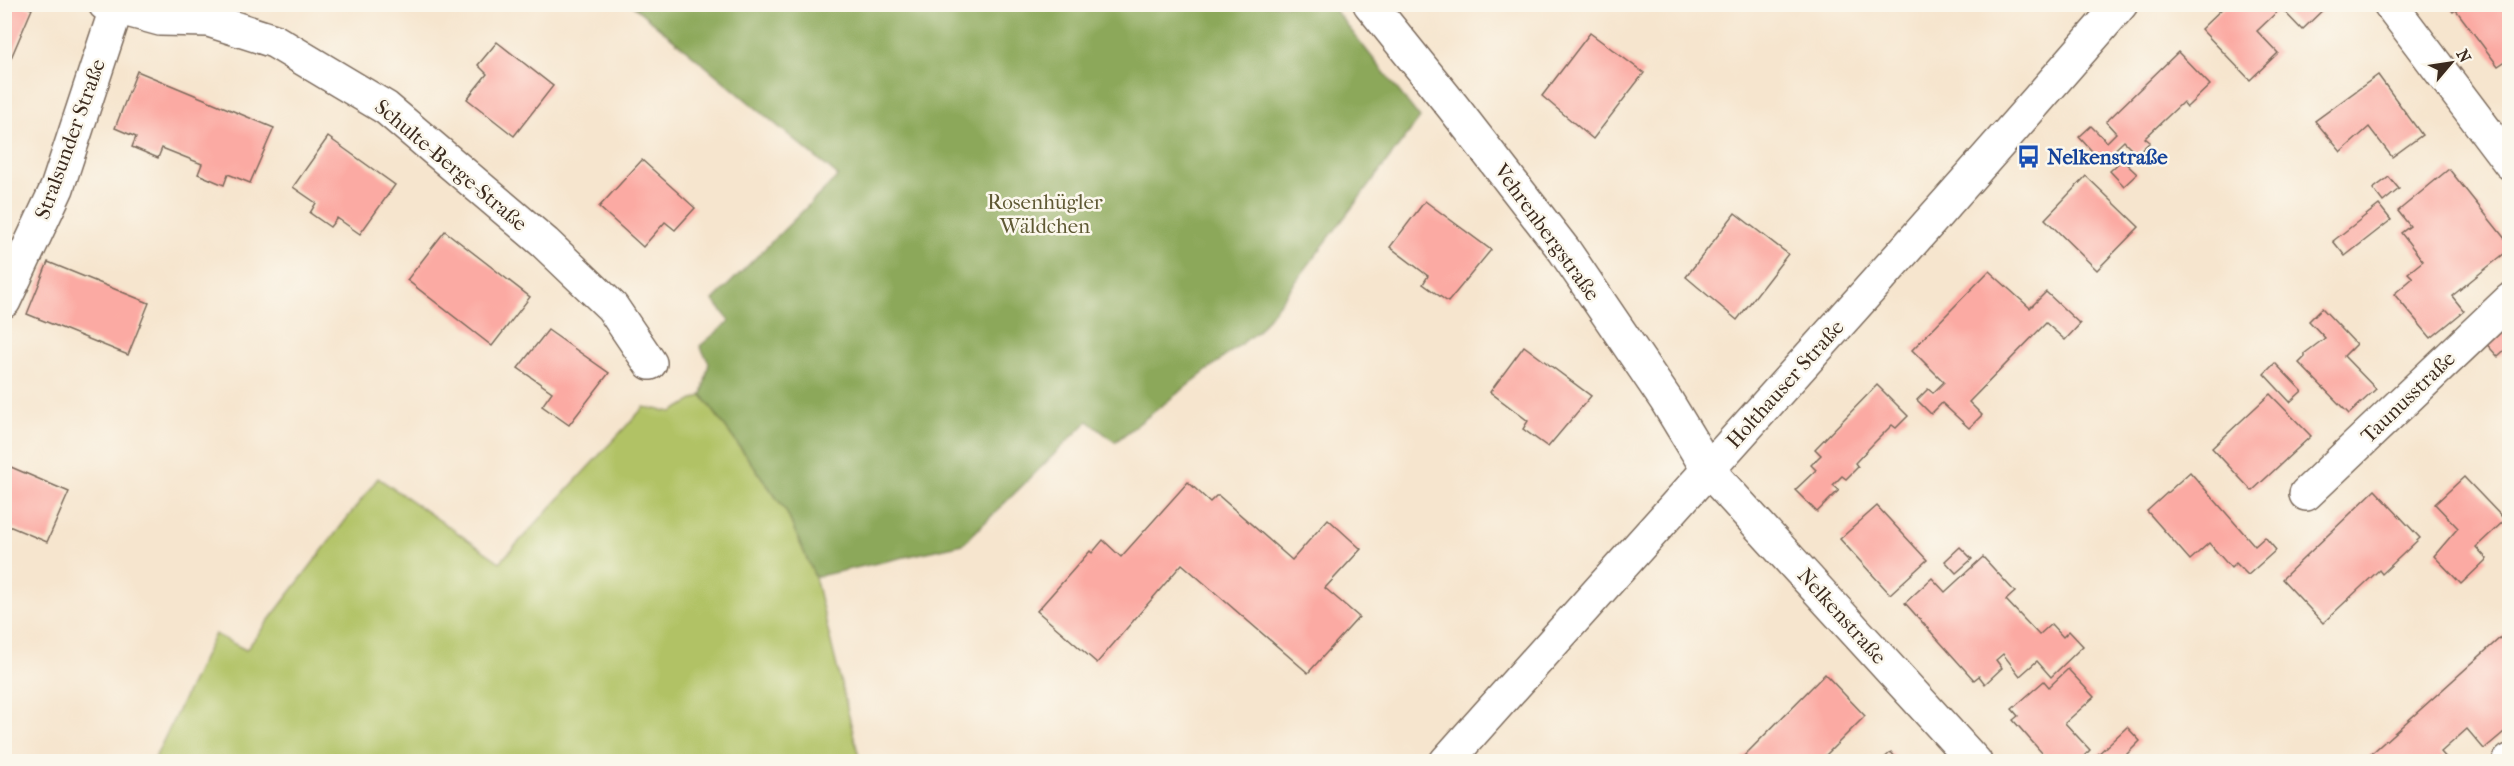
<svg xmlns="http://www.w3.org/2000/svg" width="2514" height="766" font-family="'IM FELL French Canon',serif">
<rect width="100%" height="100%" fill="#fbf7ec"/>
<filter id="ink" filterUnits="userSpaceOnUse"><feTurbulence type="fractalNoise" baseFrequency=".0167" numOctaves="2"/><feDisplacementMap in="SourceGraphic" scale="12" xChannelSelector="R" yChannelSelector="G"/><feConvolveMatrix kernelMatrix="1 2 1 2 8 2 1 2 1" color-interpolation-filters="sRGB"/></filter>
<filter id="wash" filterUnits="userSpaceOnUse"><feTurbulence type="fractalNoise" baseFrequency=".008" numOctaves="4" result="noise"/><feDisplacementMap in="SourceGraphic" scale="24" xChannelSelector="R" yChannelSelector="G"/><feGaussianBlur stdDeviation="1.35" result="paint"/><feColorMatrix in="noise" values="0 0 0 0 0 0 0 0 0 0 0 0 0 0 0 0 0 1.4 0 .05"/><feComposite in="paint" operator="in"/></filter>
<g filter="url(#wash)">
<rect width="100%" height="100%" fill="#f6e5ce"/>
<path fill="#b1c265" stroke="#767642" stroke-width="1.5" d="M 702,395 L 786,511 L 815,577 L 860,761 L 153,762 L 215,634 L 246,650 L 378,478 L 500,562 L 644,407 L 672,412 Z"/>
<path fill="#8ca85a" stroke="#64693c" stroke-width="1.5" d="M 632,5 L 1331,5 L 1420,118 L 1259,330 L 1115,442 L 1088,421 L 963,544 L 815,577 L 786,511 L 702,395 L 709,363 L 700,346 L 730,321 L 713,300 L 838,176 Z"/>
<g id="blocks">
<g fill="#fbaaa3">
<path d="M 4,4 L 21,4 L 32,9 L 5,72 Z"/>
<path d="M 2227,4 L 2329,4 L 2302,30 L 2281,8 L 2257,31 L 2278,53 L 2250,80 L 2201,29 Z"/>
<path d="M 2447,4 L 2510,4 L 2510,58 L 2498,66 L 2456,10 L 2453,12 Z"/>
<path d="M 1590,33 L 1644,73 L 1593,139 L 1542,96 Z"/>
<path d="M 497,42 L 553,86 L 514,136 L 467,99 L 487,74 L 478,65 Z"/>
<path d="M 2178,52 L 2210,85 L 2187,107 L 2183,102 L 2165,119 L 2145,138 L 2150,142 L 2137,154 L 2124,141 L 2102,162 L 2079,137 L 2091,126 L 2107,142 L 2116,133 L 2106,122 Z"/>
<path d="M 137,71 L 274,128 L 250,183 L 228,174 L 224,185 L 198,174 L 202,164 L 162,148 L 158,158 L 132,147 L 136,137 L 115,128 Z"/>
<path d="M 2378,75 L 2422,135 L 2392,157 L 2369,127 L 2341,152 L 2315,121 Z"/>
<path d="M 328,137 L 395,185 L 360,234 L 337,218 L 330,227 L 310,213 L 316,203 L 293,187 Z"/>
<path d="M 642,160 L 695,208 L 675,230 L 665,222 L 643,247 L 599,207 Z"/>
<path d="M 2122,160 L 2137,174 L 2124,186 L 2110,171 Z"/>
<path d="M 2449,169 L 2510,245 L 2510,249 L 2452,296 L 2464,311 L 2431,338 L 2394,294 L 2413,278 L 2408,273 L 2423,261 L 2401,233 L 2410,226 L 2398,211 Z"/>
<path d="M 2086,176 L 2139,227 L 2097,270 L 2045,219 Z"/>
<path d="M 2389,177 L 2399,189 L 2383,202 L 2373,189 Z"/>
<path d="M 1425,201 L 1491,250 L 1448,302 L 1423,284 L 1428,276 L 1390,247 Z"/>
<path d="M 2379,205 L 2391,220 L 2345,256 L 2333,241 Z"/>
<path d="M 1735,213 L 1788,254 L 1737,320 L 1686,277 Z"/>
<path d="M 445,231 L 530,297 L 492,346 L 407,280 Z"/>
<path d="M 48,262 L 149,303 L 128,355 L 27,314 Z"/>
<path d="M 1989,271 L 2030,308 L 2046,292 L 2080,324 L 2065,340 L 2046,323 L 1969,402 L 1982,415 L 1969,428 L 1942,403 L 1931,414 L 1917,400 L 1928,389 L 1933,393 L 1944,382 L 1912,350 Z"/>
<path d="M 2322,308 L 2356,344 L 2344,356 L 2376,389 L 2349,414 L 2299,363 L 2305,357 L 2305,353 L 2325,338 L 2309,321 Z"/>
<path d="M 2510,320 L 2510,346 L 2498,357 L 2482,339 Z"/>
<path d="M 548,330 L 609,373 L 569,425 L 542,406 L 552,392 L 518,368 Z"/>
<path d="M 1524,346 L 1591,396 L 1548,447 L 1523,429 L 1528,421 L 1490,392 Z"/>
<path d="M 2275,363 L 2302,391 L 2290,402 L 2264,374 Z"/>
<path d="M 1877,385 L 1908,416 L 1896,428 L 1892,425 L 1873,444 L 1855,463 L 1858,467 L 1846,479 L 1842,476 L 1833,485 L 1839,490 L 1817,512 L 1795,490 L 1816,470 L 1811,465 L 1821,455 L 1815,449 Z"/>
<path d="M 2270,394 L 2311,436 L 2252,491 L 2212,448 Z"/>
<path d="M 4,464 L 69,492 L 47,542 L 4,524 Z"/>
<path d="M 2190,472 L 2255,546 L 2265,537 L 2276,550 L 2248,575 L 2236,563 L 2231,568 L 2209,543 L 2190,560 L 2147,511 Z"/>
<path d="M 2464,477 L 2505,520 L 2476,547 L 2487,559 L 2461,584 L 2434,556 L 2458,528 L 2435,504 Z"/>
<path d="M 1188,482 L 1210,502 L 1216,496 L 1219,496 L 1292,560 L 1328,519 L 1361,549 L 1325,588 L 1359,617 L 1308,673 L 1182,564 L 1097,663 L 1037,611 L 1090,551 L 1092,553 L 1103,540 L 1121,557 Z"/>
<path d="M 2375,490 L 2420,538 L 2382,574 L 2379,570 L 2323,623 L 2282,579 Z"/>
<path d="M 1877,506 L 1927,560 L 1890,594 L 1840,539 Z"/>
<path d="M 1960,547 L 1972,559 L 1956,573 L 1945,561 Z"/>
<path d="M 1983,557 L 2015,592 L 2006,600 L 2039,635 L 2051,624 L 2063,637 L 2069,631 L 2083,646 L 2051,677 L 2037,661 L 2020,676 L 2003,654 L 1996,660 L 2002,668 L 1985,684 L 1979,676 L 1974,680 L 1905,603 L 1932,578 L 1945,592 Z"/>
<path d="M 2510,629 L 2510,727 L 2484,749 L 2467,729 L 2441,752 L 2450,762 L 2362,762 Z"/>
<path d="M 2068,669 L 2094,697 L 2065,723 L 2090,750 L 2083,757 L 2088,762 L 2050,762 L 2013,720 L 2018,716 L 2012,709 L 2044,681 L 2049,687 Z"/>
<path d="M 1825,674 L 1865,716 L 1819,762 L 1738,762 Z"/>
<path d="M 2127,727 L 2140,741 L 2119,762 L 2099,762 L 2095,757 Z"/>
<path d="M 1891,752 L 1899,762 L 1880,762 Z"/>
</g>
</g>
</g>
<g filter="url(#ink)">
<use href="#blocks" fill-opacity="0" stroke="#7c6b5c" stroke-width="1.5"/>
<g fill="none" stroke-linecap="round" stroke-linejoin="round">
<defs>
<g id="minor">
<path d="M 105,4 L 160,19 L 209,20 L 274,41 L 386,108 L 545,243 L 612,307 L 650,363"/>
<path d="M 1370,4 L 1453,107 L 1564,250 L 1666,400 L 1709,471 L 1975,762"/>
<path d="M 2390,4 L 2510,163"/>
<path d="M 4,301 L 57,188 L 116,9"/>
<path d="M 2306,494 L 2510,300"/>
<path d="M 2509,762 L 2510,761"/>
</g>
<path id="tertiary" d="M 1446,762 C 1671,509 1900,260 2121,4"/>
</defs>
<use href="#minor" stroke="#7c6b5c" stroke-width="36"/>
<use href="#tertiary" stroke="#7c6b5c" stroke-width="36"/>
<use href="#minor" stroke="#fff" stroke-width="33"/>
<use href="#tertiary" stroke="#fff" stroke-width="33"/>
</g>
</g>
<defs>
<symbol id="bus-bare" viewBox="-9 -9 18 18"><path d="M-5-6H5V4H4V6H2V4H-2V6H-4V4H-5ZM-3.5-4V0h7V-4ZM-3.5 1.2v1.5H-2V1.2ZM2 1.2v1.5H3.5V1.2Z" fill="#1a4fb4" stroke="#fbf7ec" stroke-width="2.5" paint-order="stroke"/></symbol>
</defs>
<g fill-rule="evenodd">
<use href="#bus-bare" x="2012" y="140" width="33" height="33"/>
</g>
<g text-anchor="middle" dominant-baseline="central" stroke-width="5" stroke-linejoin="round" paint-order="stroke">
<g font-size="21" fill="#3b2a1e" stroke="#fbf7ec">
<text transform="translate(70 139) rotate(-70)">Stralsunder Straße</text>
<text transform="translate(451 165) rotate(40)">Schulte-Berge-Straße</text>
<text transform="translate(1547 232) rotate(54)">Vehrenbergstraße</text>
<text transform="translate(1785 384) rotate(-48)">Holthauser Straße</text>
<text transform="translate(2408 397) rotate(-44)">Taunusstraße</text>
<text transform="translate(1842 616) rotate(48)">Nelkenstraße</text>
</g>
<g font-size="21" font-weight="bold" fill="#164399" stroke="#fbf7ec" text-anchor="start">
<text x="2047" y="157">Nelkenstraße</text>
</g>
<g font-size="21" fill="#5e5833" stroke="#fbf7ec">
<text x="1045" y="202">Rosenhügler<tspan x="1045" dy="24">Wäldchen</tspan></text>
</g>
</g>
<rect width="2514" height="766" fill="none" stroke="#fbf7ec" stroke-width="24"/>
<g transform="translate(2451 63) rotate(61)" stroke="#fbf7ec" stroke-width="4.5" paint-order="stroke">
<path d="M0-4.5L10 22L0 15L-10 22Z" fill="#3b2a1e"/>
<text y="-9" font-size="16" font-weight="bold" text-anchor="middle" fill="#3b2a1e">N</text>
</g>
</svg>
